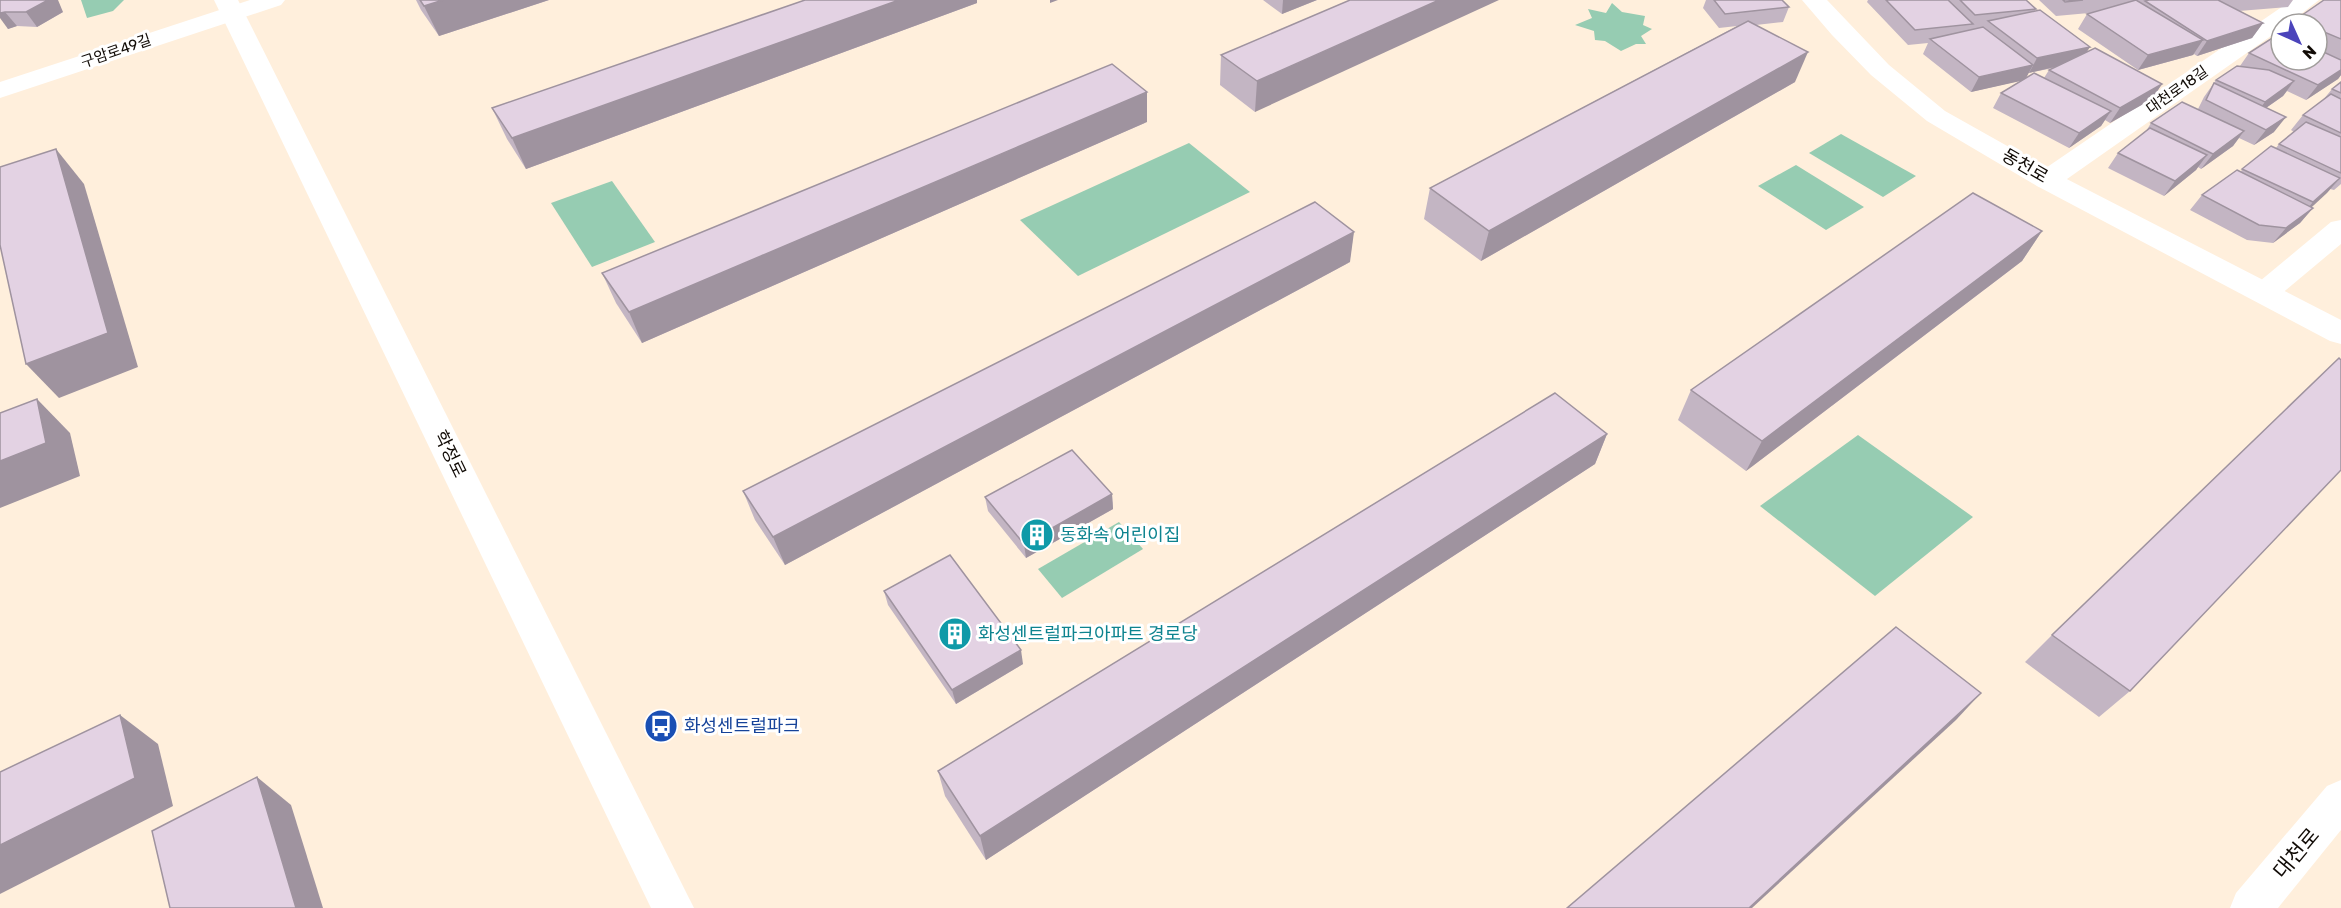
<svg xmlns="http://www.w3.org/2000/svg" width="2341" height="908" font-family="Rubik,'Noto Sans KR',sans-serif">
<rect width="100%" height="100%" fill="#ffefdc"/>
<g fill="#96ccb2">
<path d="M 81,0 L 124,0 L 113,11 L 87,18 Z"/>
<path d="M 1612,3 L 1622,12 L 1645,16 L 1643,25 L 1652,29 L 1641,36 L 1646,44 L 1636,44 L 1621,51 L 1605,41 L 1595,40 L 1594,31 L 1575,25 L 1592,18 L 1588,9 L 1606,13 Z"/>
<path d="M 1841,134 L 1916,176 L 1883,197 L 1809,153 Z"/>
<path d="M 1189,143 L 1250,192 L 1078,276 L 1020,220 Z"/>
<path d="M 1796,165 L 1864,207 L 1826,230 L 1758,186 Z"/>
<path d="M 612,181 L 655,242 L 592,267 L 551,203 Z"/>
<path d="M 1858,435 L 1973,517 L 1875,596 L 1760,506 Z"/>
<path d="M 1119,522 L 1143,549 L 1062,598 L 1038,569 Z"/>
</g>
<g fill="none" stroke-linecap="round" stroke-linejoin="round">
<g fill="#fff" fill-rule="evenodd">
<path d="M 250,0 L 285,0 L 281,5 L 0,98 L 0,82 Z"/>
<path d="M 2292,0 L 2319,0 L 2288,24 L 2281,24 L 2281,29 L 2057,186 L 2047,189 L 2037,186 L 2033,180 L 2037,174 Z"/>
<path d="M 2341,220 L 2341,244 L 2274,300 L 2264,303 L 2254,300 L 2249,293 L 2254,286 L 2331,222 Z"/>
</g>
<path fill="#fff" fill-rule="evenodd" d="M 1802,0 L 1827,0 L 1889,65 L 1945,111 L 2057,174 L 2341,320 L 2341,344 L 2330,341 L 2037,186 L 1927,121 L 1871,75 L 1832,35 Z"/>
<g fill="#fff" fill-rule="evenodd">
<path d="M 214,0 L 238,0 L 694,908 L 651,908 Z"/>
<path d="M 2341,780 L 2341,830 L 2278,908 L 2230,908 L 2236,893 L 2327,786 Z"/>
</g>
</g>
<g fill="#c3b5c3" fill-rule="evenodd">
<path d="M 0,0 L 63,12 L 37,27 L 17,26 L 8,29 Z"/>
<path d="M 416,0 L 549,0 L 439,36 L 421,10 Z"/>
<path d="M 805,0 L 977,0 L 977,3 L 526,169 L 507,139 L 492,108 Z"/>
<path d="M 1263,0 L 1317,0 L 1282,14 Z"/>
<path d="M 1350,0 L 1255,112 L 1220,85 L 1221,55 Z"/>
<path d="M 1706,0 L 1782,0 L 1789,7 L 1783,22 L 1756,25 L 1795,82 L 1481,261 L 1424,219 L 1430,188 L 1737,26 L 1719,28 L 1703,8 Z"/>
<path d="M 1868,0 L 2026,0 L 2036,9 L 2035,11 L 2087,52 L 2162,84 L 2152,99 L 2110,123 L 2105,120 L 2101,126 L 2069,148 L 1993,108 L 2001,93 L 2023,80 L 1971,92 L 1923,54 L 1928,43 L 1908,45 L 1867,2 ZM 2053,68 L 2049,70 L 2044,78 L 2025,79 L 2028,73 Z"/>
<path d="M 2039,0 L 2293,0 L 2288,7 L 2239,11 L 2263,23 L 2252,38 L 2197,56 L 2194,54 L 2193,55 L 2138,70 L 2078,29 L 2087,14 L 2089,13 L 2056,16 Z"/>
<path d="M 2341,0 L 2341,75 L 2338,79 L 2306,100 L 2287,91 L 2283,96 L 2266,108 L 2274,132 L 2254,145 L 2239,138 L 2233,146 L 2201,169 L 2198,167 L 2196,170 L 2164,196 L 2108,168 L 2118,153 L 2145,133 L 2151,123 L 2198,109 L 2204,97 L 2216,80 L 2240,66 L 2249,53 L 2317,60 L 2317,24 L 2292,24 L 2295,20 Z"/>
<path d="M 2341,82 L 2341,184 L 2334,190 L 2330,189 L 2311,207 L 2313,208 L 2300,223 L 2273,243 L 2247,240 L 2190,210 L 2202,195 L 2241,172 L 2242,169 L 2276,148 L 2279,144 L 2294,132 L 2291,130 L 2303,115 L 2323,100 L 2332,89 Z"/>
<path d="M 1147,122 L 642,343 L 616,303 L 602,273 Z"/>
<path d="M 2042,231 L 2022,261 L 1746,471 L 1678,420 L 1691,390 Z"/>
<path d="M 1350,262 L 785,565 L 755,520 L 743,491 Z"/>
<path d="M 1607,434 L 1595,464 L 986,860 L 945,796 L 938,771 Z"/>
<path d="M 1112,494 L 1113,509 L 1026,558 L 988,511 L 985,497 Z"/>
<path d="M 884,591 L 1023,664 L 956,704 L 888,605 Z"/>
<path d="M 2052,635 L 2130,691 L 2099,717 L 2025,662 Z"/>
</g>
<g fill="#9f939f">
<path d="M 48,0 L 58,0 L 63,12 L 37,27 L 26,12 Z"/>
<path d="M 443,0 L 549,0 L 439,36 L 424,6 Z"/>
<path d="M 899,0 L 977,0 L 977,3 L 526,169 L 512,138 Z"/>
<path d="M 1050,0 L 1058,0 L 1050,3 Z"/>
<path d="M 1283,0 L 1317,0 L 1282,14 Z"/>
<path d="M 1439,0 L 1499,0 L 1255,112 L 1257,81 Z"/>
<path d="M 5,12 L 17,26 L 8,29 L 0,18 L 0,13 Z"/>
<path d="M 2263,23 L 2252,38 L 2197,56 L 2207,41 Z"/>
<path d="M 2203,40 L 2193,55 L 2138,70 L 2148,55 Z"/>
<path d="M 2090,47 L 2081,61 L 2029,73 L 2037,58 Z"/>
<path d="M 1808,52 L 1795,82 L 1481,261 L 1489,231 Z"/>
<path d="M 2033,65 L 2025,80 L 1971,92 L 1979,77 Z"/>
<path d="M 2341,70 L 2341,75 L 2338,79 L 2306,100 L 2318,85 Z"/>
<path d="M 2294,81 L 2283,96 L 2253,117 L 2265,102 Z"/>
<path d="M 2162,84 L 2152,99 L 2110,123 L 2120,108 Z"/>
<path d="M 1147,92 L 1147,122 L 642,343 L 629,312 Z"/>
<path d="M 2111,111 L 2101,126 L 2069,148 L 2079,133 Z"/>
<path d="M 2286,117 L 2274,132 L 2254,145 L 2266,130 Z"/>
<path d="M 2244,131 L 2233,146 L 2201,169 L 2213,154 Z"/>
<path d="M 56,149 L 84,184 L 138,367 L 59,398 L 26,364 Z"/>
<path d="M 2207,155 L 2196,170 L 2164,196 L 2175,181 Z"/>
<path d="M 2340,178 L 2327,193 L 2300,218 L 2313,202 Z"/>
<path d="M 2313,208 L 2300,223 L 2273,243 L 2286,228 Z"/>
<path d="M 2042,231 L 2022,261 L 1746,471 L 1762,441 Z"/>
<path d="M 1354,232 L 1350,262 L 785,565 L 773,537 Z"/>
<path d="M 37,399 L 70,433 L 80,476 L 0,508 L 0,461 Z"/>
<path d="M 1607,434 L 1595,464 L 986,860 L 980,836 Z"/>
<path d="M 1112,494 L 1113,509 L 1026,558 L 1024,544 Z"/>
<path d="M 1021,650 L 1023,664 L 956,704 L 952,690 Z"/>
<path d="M 1981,693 L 1956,720 L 1752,908 L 1749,908 Z"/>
<path d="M 120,715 L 158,744 L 173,806 L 0,894 L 0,845 Z"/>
<path d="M 257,777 L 291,805 L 323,908 L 296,908 Z"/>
</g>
<g fill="#e3d2e3" stroke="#9f939f" stroke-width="1.5">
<path d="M 0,0 L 48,0 L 26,12 L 5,12 L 0,13 Z"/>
<path d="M 420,0 L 443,0 L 424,6 Z"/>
<path d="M 805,0 L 899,0 L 512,138 L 492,108 Z"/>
<path d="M 1350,0 L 1439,0 L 1257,81 L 1221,55 Z"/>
<path d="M 1714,0 L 1782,0 L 1789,7 L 1725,14 Z"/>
<path d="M 1886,0 L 1948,0 L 1973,24 L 1915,30 Z"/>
<path d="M 1960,0 L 2026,0 L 2036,9 L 1975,15 Z"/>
<path d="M 2063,0 L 2083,0 L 2065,2 Z"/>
<path d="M 2136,0 L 2203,40 L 2148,55 L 2087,14 Z"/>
<path d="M 2149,0 L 2218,0 L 2263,23 L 2207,41 L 2145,1 Z"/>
<path d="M 2324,0 L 2341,0 L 2341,39 L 2317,29 L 2317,24 L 2305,24 L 2295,20 Z"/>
<path d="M 2040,10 L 2090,47 L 2037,58 L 1988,21 Z"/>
<path d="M 1748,21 L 1808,52 L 1489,231 L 1430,188 Z"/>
<path d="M 1983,27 L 2033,65 L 1979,77 L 1930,39 Z"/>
<path d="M 2280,33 L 2281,60 L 2317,60 L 2317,49 L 2341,60 L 2341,70 L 2318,85 L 2249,53 Z"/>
<path d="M 2095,48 L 2162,84 L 2120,108 L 2049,70 Z"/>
<path d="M 1112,64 L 1147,92 L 629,312 L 602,273 Z"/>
<path d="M 2237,66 L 2269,70 L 2294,81 L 2265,102 L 2216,80 Z"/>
<path d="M 2034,73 L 2111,111 L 2079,133 L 2001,93 Z"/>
<path d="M 2341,82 L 2341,93 L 2332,89 Z"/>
<path d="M 2214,83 L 2286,117 L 2266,130 L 2206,100 Z"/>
<path d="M 2331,94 L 2341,99 L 2341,133 L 2303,115 Z"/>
<path d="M 2182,102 L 2244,131 L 2213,154 L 2151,123 Z"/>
<path d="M 2306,122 L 2341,137 L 2341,173 L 2279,144 Z"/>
<path d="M 2150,128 L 2207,155 L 2175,181 L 2118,153 Z"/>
<path d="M 2271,146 L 2340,178 L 2313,202 L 2242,169 Z"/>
<path d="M 56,149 L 108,333 L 26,364 L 0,245 L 0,167 Z"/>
<path d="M 2237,170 L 2313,208 L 2286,228 L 2259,225 L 2202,195 Z"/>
<path d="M 1973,193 L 2042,231 L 1762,441 L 1691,390 Z"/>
<path d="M 1315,202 L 1354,232 L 773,537 L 743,491 Z"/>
<path d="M 2339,358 L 2341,360 L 2341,470 L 2130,691 L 2052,635 Z"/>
<path d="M 1555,393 L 1607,434 L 980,836 L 938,771 Z"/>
<path d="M 37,399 L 46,443 L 0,461 L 0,413 Z"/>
<path d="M 1072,450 L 1112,494 L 1024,544 L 985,497 Z"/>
<path d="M 950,555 L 1021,650 L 952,690 L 884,591 Z"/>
<path d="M 1896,627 L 1981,693 L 1749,908 L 1567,908 Z"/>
<path d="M 120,715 L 135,778 L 0,845 L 0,772 Z"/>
<path d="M 257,777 L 296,908 L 170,908 L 152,831 Z"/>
</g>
<defs>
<symbol id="building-disc" viewBox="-11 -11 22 22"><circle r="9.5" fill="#0f9aa8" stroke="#fff"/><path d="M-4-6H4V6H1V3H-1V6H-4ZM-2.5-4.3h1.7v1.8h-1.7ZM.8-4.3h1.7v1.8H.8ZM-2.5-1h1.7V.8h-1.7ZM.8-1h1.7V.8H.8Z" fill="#fff"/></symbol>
<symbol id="bus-disc" viewBox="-11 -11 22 22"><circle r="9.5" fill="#1a4fb4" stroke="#fff"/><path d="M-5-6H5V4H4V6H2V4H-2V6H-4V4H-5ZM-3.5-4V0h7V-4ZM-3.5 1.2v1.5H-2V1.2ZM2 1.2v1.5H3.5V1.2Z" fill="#fff"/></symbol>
</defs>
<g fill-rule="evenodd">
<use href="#building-disc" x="1018" y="516" width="38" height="38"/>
<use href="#building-disc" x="936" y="615" width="38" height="38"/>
<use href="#bus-disc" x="642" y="707" width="38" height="38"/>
</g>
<g text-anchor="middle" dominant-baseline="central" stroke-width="6" stroke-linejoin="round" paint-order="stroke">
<g font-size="15" fill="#110b06" stroke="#fff">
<text transform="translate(116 51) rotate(-19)">구암로49길</text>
<text transform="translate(2177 90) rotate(-35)">대천로18길</text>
</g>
<g font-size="18" fill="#110b06" stroke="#fff">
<text transform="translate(2025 166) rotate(30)">동천로</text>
<text transform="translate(450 454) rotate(64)">학정로</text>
</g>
<g font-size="18" fill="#0d838f" stroke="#fff" text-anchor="start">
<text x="1060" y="535">동화속 어린이집</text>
<text x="978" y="634">화성센트럴파크아파트 경로당</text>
</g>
<g font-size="18" fill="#164399" stroke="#fff" text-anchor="start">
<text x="684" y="726">화성센트럴파크</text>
</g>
<g font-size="21" fill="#110b06" stroke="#fff">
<text transform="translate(2296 853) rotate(-50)">대천로</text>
</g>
</g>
<g transform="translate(2299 42) rotate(135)"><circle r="28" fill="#ffffff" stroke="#a09d9b" stroke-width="1.5"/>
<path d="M0-4.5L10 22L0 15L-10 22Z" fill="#4b44bb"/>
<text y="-9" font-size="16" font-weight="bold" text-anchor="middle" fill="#110b06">N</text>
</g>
</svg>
